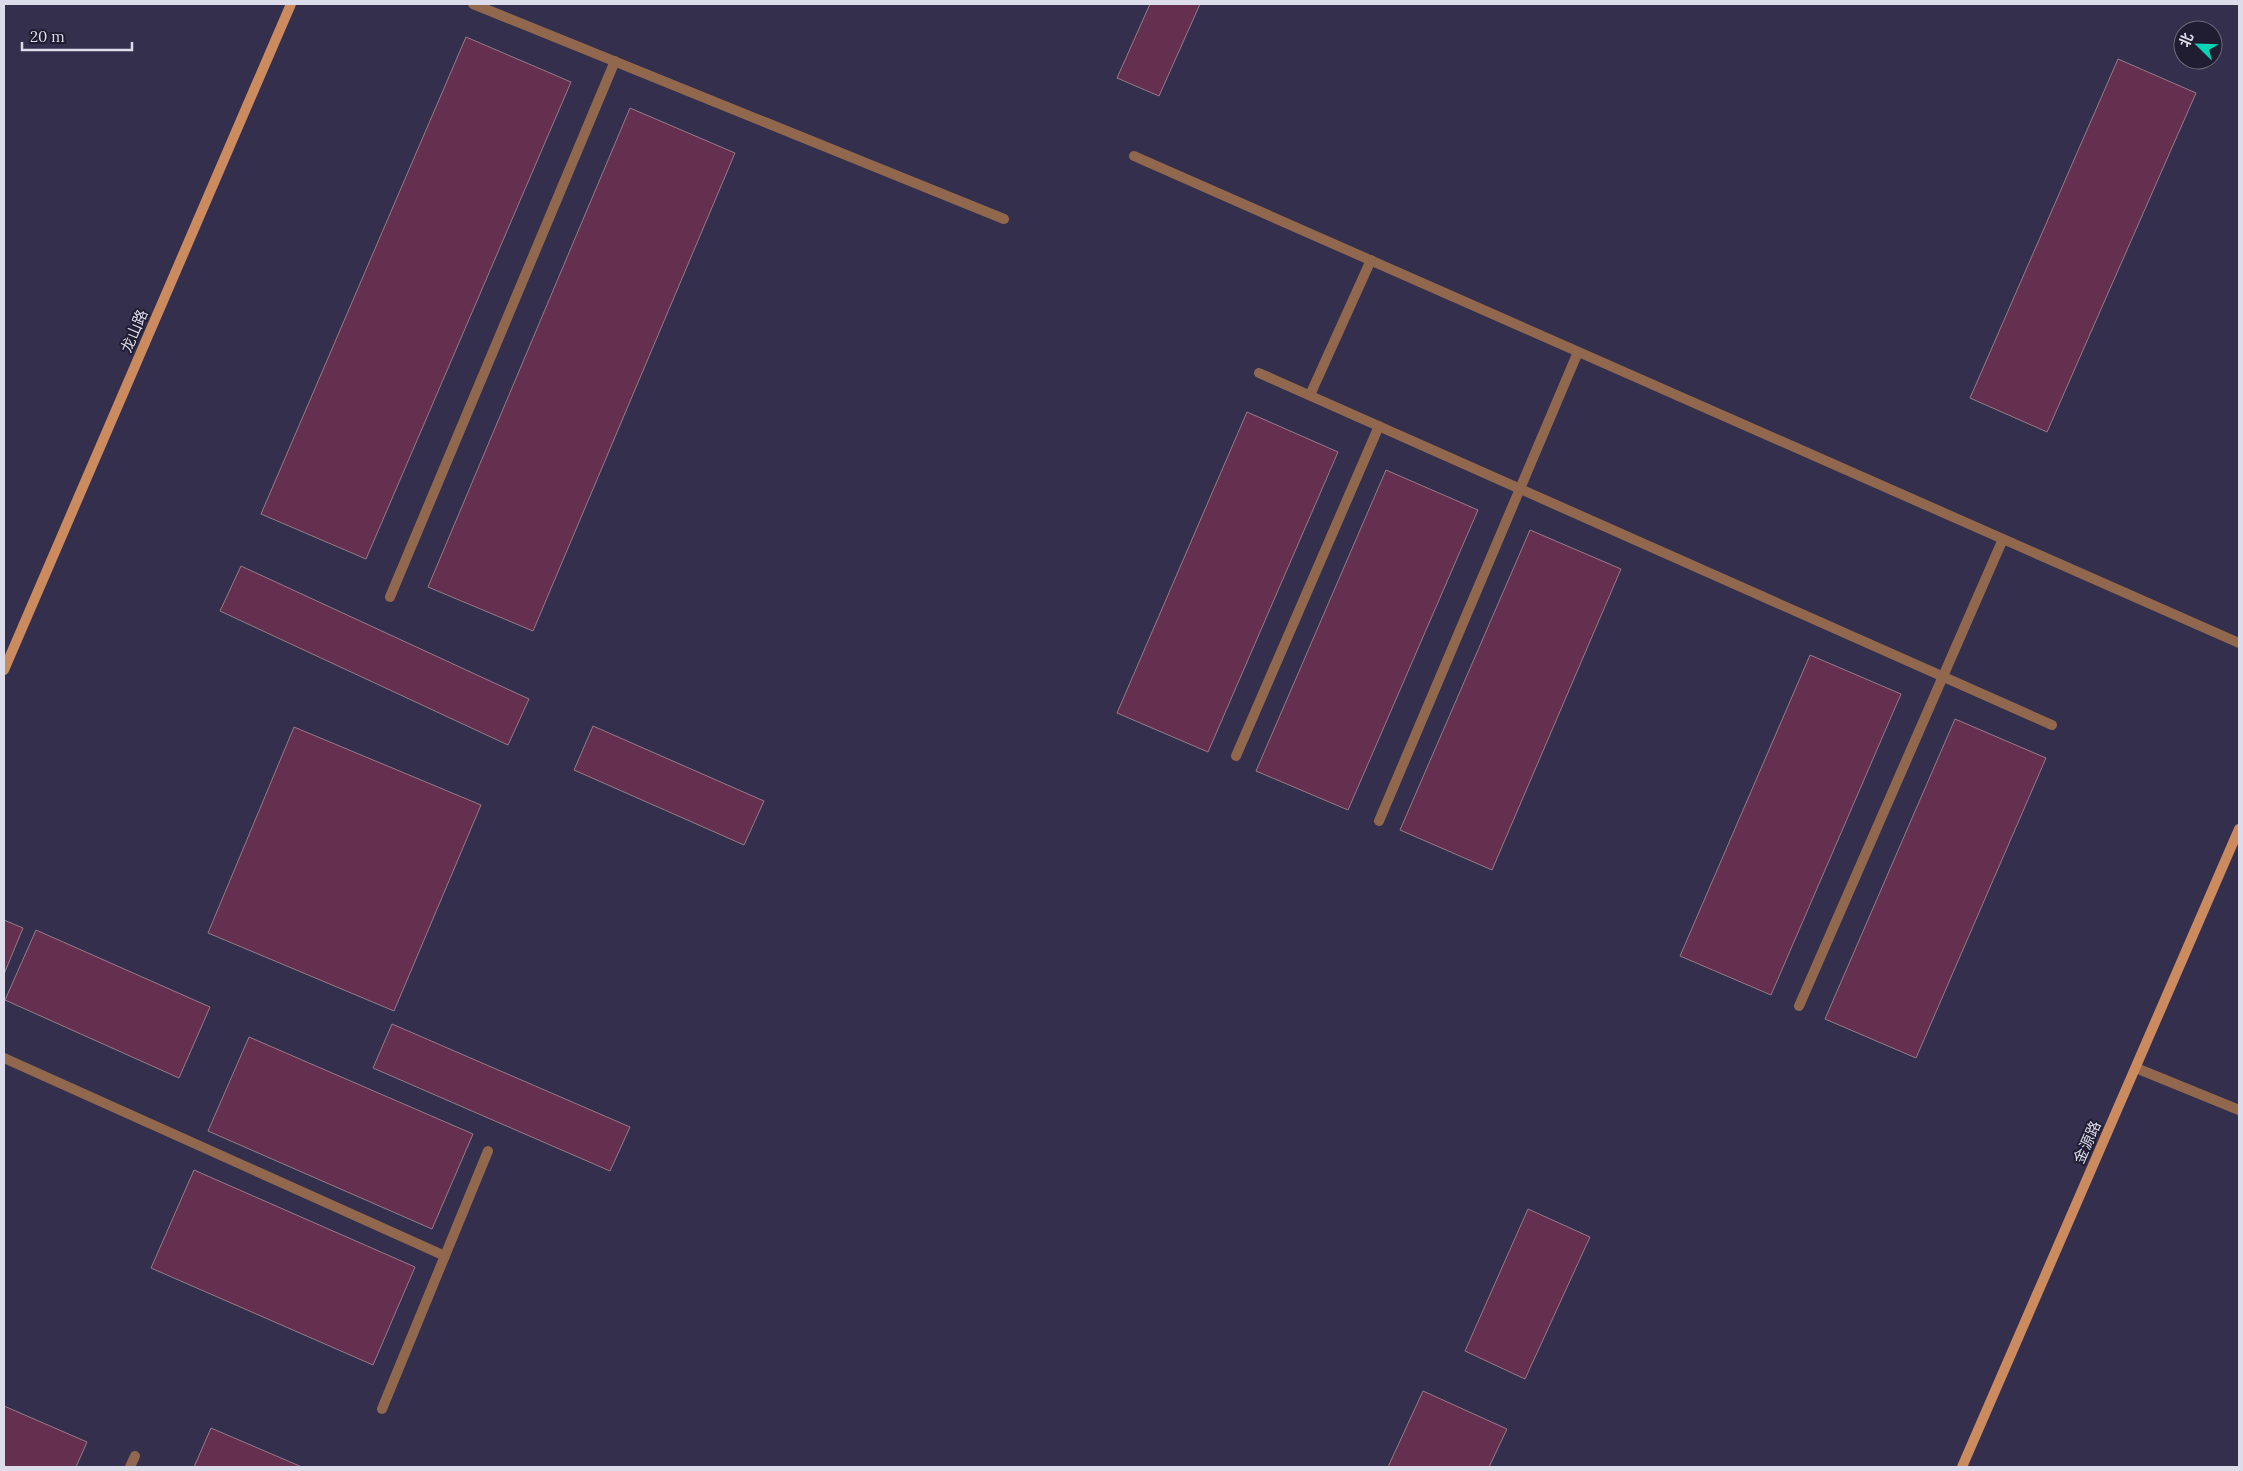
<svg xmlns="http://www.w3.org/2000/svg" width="2243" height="1471" font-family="Lora,'Noto Sans SC',serif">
<rect width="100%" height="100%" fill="#29273c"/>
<path fill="#332f4c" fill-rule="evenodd" d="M 4,4 L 2239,4 L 2239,1467 L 4,1467 ZM 2183,30 L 2213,30 L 2213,60 L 2183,60 Z"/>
<g fill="#65304f" stroke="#967b89">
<path d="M 1150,4 L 1200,4 L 1159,96 L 1117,78 Z"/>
<path d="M 466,37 L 571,82 L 366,559 L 261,514 Z"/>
<path d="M 2118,59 L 2196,93 L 2047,432 L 1970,398 Z"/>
<path d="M 630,108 L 735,153 L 533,631 L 428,587 Z"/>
<path d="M 1247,412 L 1338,452 L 1208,752 L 1117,713 Z"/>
<path d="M 1386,470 L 1478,510 L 1348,810 L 1256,771 Z"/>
<path d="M 1530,530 L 1621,569 L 1492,870 L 1400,830 Z"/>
<path d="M 241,566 L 529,699 L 508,745 L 220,611 Z"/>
<path d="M 1810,655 L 1901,694 L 1771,995 L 1680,956 Z"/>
<path d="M 1955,719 L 2046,758 L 1916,1058 L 1825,1019 Z"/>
<path d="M 593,726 L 764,801 L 744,845 L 574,770 Z"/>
<path d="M 294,727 L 481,805 L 394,1011 L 208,933 Z"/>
<path d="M 4,920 L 23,928 L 4,974 Z"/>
<path d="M 36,930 L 210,1007 L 179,1078 L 5,1000 Z"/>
<path d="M 392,1024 L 630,1127 L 610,1171 L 373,1068 Z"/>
<path d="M 249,1037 L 473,1134 L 432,1229 L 208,1131 Z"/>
<path d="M 194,1170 L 415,1267 L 373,1365 L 151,1268 Z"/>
<path d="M 1528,1209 L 1590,1237 L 1525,1379 L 1465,1351 Z"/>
<path d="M 1423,1391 L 1507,1429 L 1489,1467 L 1388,1467 Z"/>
<path d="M 4,1406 L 87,1442 L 76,1467 L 4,1467 Z"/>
<path d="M 211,1428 L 302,1467 L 194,1467 Z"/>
</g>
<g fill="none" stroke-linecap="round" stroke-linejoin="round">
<g stroke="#91684e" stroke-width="10">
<path d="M 473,4 L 1004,219"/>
<path d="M 1134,156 L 2239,643"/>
<path d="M 1259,373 L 2052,725"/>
<path d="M 1310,395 L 1371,260"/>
<path d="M 390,597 L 615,61"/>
<path d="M 1236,756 L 1379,426"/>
<path d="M 1379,821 L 1578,352"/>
<path d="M 1799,1006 L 2003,539"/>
<path d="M 4,1058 L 445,1256"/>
<path d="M 2136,1068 L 2239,1110"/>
<path d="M 382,1409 L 488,1151"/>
<path d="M 130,1467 L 135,1456"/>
</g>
<g stroke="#cc8a5f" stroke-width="10">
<path d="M 4,670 L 291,4"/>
<path d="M 1962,1467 L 2239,829"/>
</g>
</g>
<g text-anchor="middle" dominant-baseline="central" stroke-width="4" stroke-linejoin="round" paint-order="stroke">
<g font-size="15" fill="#dddcea" stroke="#201d32">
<text transform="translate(134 331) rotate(-67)">龙山路</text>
<text transform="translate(2087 1142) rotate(-66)">金源路</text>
</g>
</g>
<rect width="2243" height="1471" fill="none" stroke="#dddcea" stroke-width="10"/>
<g transform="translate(2198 45) rotate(293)"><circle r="24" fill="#201d32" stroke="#6c697c"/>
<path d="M0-4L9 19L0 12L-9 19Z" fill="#05d5b6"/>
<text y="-8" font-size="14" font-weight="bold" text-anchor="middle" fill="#dddcea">北</text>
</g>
<path d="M22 42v8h110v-8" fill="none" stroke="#dddcea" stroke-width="2.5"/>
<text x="30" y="42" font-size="15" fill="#dddcea" stroke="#201d32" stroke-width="4" paint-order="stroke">20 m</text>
</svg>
